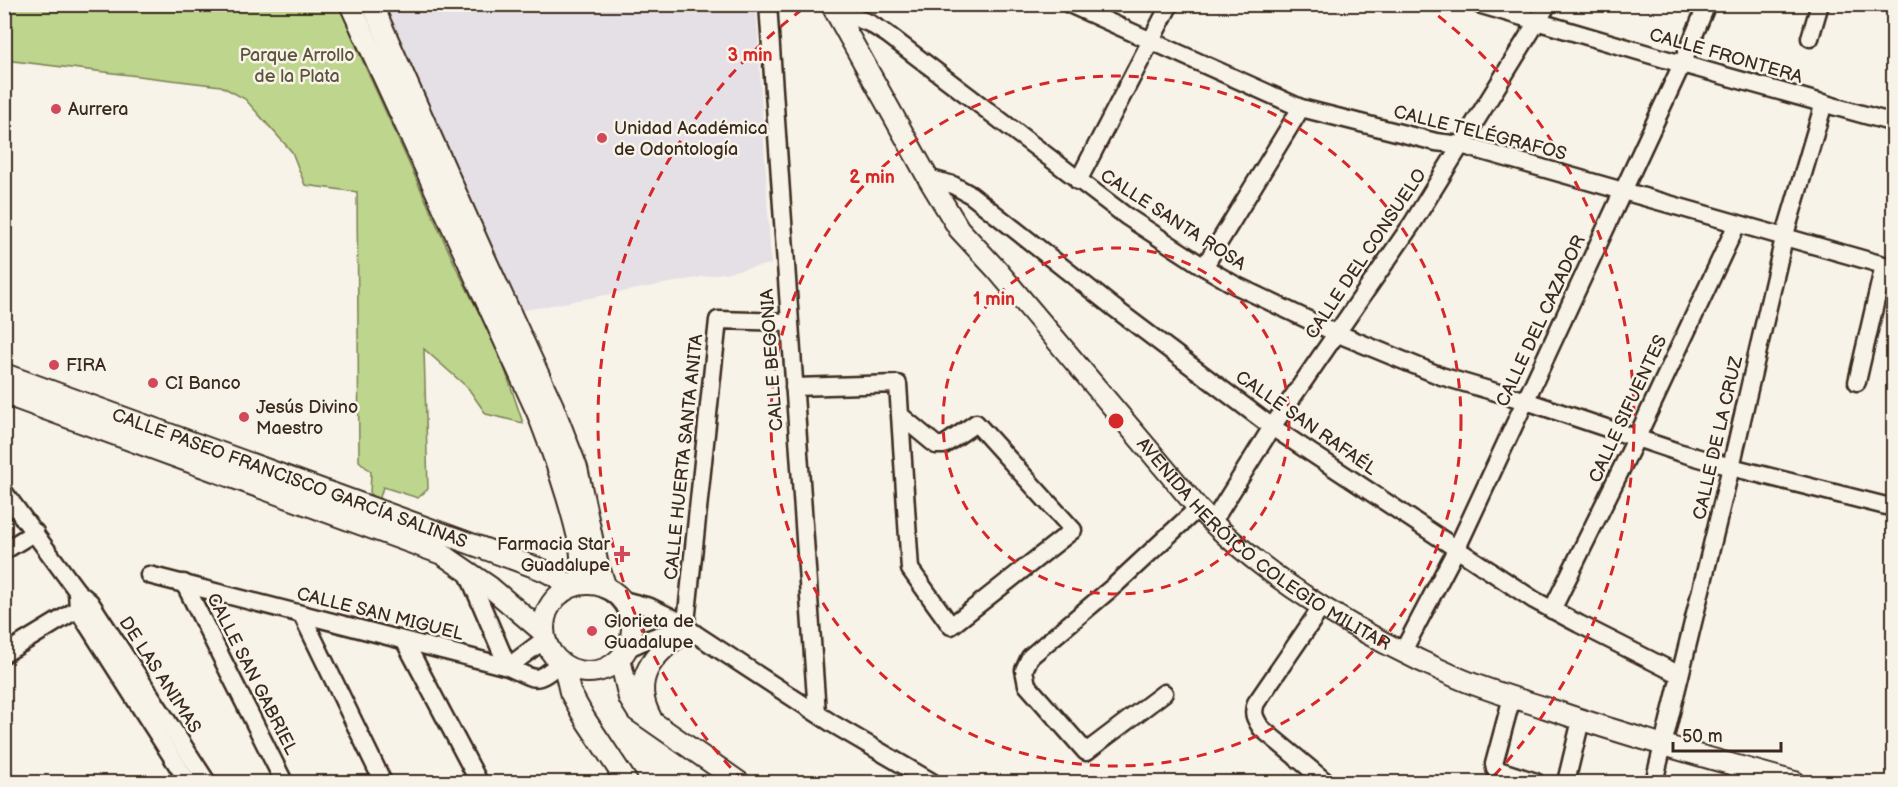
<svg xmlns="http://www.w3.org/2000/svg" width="1898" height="787" font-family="'Balsamiq Sans',sans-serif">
<rect width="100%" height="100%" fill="#f7f3e8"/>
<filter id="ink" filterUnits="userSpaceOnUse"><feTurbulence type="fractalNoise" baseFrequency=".0167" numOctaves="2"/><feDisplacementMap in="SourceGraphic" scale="12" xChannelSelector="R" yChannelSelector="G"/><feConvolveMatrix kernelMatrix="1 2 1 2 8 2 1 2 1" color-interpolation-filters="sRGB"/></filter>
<g filter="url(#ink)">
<path fill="#e5dfe6" d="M 380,5 L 756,5 L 771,264 L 520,311 Z"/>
<path fill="#bdd58c" stroke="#7c8055" stroke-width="1.5" d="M 336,4 L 340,7 L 359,53 L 456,267 L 500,355 L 523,423 L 486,414 L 468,388 L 424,349 L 428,489 L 418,498 L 383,487 L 379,501 L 370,494 L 371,472 L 359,461 L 357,192 L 305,185 L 292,152 L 245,99 L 221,86 L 5,60 L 5,5 Z"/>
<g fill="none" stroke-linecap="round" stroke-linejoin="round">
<defs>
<g id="minor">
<path d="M 768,4 L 817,713"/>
<path d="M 1069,4 L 1301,108 L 1436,142 L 1461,145 L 1894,268"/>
<path d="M 1478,4 L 1682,64 L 1894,123"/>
<path d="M 833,9 L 869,23 L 887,34 L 1126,216 L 1204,267 L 1235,285 L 1336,333 L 1441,376 L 1526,401 L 1678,452 L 1731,467 L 1894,508"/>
<path d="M 1810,38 L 1820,4"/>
<path d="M 928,178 L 953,185 L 971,195 L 1113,307 L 1272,427 L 1534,600 L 1579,624 L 1680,675"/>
<path d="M 1078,181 L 1170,4"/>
<path d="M 1204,267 L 1301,108"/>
<path d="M 1857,382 L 1884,265"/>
<path d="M 794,387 L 898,384 L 910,569 L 951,626 L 1073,530 L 976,423 L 944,445 L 936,445 L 901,416"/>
<path d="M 4,492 L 77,591 L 90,602 L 207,782"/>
<path d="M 1212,523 L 1272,427 L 1412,224 L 1548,4"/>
<path d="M 4,551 L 35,532"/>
<path d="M 466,569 L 508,667"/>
<path d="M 149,575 L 508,667 C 537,680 535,684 560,663"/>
<path d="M 184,583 L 284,782"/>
<path d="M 77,591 L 78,610 L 188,782"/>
<path d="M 623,600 L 650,607 L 675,619 L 697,635 L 833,724 L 932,782"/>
<path d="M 1321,608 L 1256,703 C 1252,714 1255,718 1261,728 L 1326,782"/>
<path d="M 1552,610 L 1637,437 L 1737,224"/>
<path d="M 302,615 L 383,782"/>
<path d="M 685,632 L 718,320 L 789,322"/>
<path d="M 405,642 L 479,782"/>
<path d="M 628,648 C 647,640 666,629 688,633"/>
<path d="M 1403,651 L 1457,548 L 1682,64 L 1707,4"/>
<path d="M 4,654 L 86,604"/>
<path d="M 508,667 L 545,639"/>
<path d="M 1164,693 L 1086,752 L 1027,685 L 1024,670 L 1030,657 L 1114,586 L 1198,508"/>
<path d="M 1512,697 L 1494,764 L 1495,769 L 1536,782"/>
<path d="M 1566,782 L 1581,720"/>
<path d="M 1654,782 L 1731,467 L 1784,238 L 1824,103"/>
</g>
<g id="major">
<path d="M 350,4 L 537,412 C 554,456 570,500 580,547 C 582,558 581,572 581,584"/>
<path d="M 372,4 L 485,258 L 553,406 L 577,468 L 597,561 L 606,588"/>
<path id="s1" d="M 831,4 L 928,178 L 959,229 L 997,270 L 1198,508 C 1266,580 1366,638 1456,677 C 1485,690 1516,698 1546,708 C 1628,736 1712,759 1795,782"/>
<path id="s2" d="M 4,374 L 543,570 L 573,586"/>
<path d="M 4,394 L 442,554 L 490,587 L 544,633"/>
<circle cx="588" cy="628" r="44"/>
<path d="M 620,659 L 629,698 L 637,711 L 739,782"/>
<path d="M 564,666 L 570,692 L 585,719 L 627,782"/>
<path d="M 651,718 C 630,679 653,654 685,632"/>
</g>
</defs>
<use href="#minor" stroke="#3b2a1e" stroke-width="21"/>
<use href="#major" stroke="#3b2a1e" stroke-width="24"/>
<use href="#minor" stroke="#f7f3e8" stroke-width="16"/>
<use href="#major" stroke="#f7f3e8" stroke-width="20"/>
</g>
</g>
<g fill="none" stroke="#d62828" stroke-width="3" stroke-dasharray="10 8">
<circle cx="1116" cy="421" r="173"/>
<circle cx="1116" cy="421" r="345"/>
<path d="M743 781A518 518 0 0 1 808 5M1424 5A518 518 0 0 1 1489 781"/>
</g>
<g fill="#d1495b" stroke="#f7f3e8" stroke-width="2">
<circle cx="56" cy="109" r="6"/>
<circle cx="602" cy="138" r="6"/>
<circle cx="54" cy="365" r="6"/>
<circle cx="153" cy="383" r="6"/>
<circle cx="244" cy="417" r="6"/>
<path d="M619 545h6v6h6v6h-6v6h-6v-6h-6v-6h6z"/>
<circle cx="592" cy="631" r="6"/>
</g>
<g text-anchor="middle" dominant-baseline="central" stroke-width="5" stroke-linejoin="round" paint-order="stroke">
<g font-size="18" fill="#5c553a" stroke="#f7f3e8">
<text x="297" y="55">Parque Arrollo<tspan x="297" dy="21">de la Plata</tspan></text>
</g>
<g font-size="18" fill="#3b2a1e" stroke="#f7f3e8">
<text transform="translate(1726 56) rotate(16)">CALLE FRONTERA</text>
<text transform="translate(1480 133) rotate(14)">CALLE TELÉGRAFOS</text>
<text transform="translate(1173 220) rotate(33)">CALLE SANTA ROSA</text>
<text transform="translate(1366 254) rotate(-56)">CALLE DEL CONSUELO</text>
<text transform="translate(1541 321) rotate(-65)">CALLE DEL CAZADOR</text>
<text transform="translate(772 360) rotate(-94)">CALLE BEGONIA</text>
<text transform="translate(1628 409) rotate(-65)">CALLE SIFUENTES</text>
<text transform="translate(1306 423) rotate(35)">CALLE SAN RAFAÉL</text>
<text transform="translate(1718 438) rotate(-77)">CALLE DE LA CRUZ</text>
<text transform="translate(684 457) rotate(-84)">CALLE HUERTA SANTA ANITA</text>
<text stroke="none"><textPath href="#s2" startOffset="304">CALLE PASEO FRANCISCO GARCÍA SALINAS</textPath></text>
<text stroke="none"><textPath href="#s1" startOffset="700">AVENIDA HERÓICO COLEGIO MILITAR</textPath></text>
<text transform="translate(380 614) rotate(14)">CALLE SAN MIGUEL</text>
<text transform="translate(252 674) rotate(63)">CALLE SAN GABRIEL</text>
<text transform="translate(160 675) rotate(57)">DE LAS ANIMAS</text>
</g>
<g font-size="18" fill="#3b2a1e" stroke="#f7f3e8" text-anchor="start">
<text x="68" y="109">Aurrera</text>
<text x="614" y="128">Unidad Académica<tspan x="614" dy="21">de Odontología</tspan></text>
<text x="66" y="365">FIRA</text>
<text x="165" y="383">CI Banco</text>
<text x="256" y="407">Jesús Divino<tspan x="256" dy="21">Maestro</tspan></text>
<text x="610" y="544" text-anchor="end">Farmacia Star<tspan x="610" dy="21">Guadalupe</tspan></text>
<text x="604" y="621">Glorieta de<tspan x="604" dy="21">Guadalupe</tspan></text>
</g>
</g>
<circle cx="1116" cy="421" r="9" fill="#d62828" stroke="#f7f3e8" stroke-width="3"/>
<g font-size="18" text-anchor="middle" font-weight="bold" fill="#d62828" stroke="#f7f3e8" stroke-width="5" stroke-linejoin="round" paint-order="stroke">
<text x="750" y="61">3 min</text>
<text x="872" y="183">2 min</text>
<text x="994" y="305">1 min</text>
</g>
<rect width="1898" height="787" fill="none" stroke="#f7f3e8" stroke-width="24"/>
<rect x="12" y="12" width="1874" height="763" fill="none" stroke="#3b2a1e" stroke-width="2" filter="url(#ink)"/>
<path d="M1673 742v9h108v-9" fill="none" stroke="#3b2a1e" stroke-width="3"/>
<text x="1682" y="742" font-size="18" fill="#3b2a1e" stroke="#f7f3e8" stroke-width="4.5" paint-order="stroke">50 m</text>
</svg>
